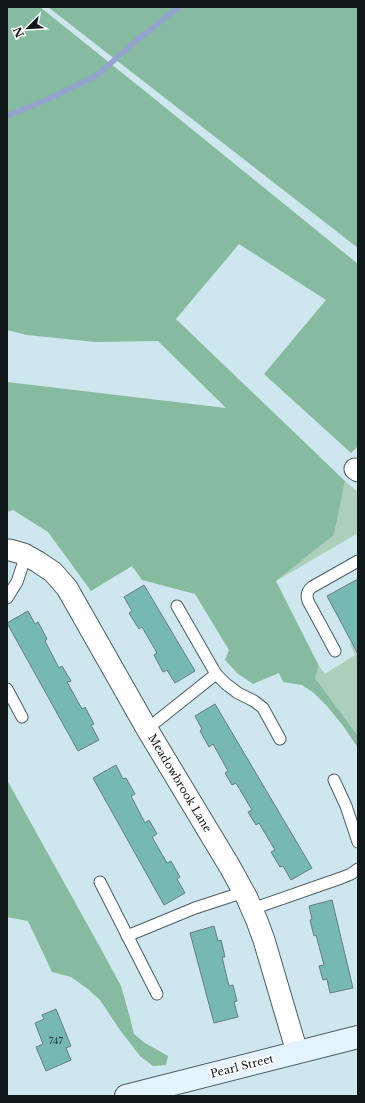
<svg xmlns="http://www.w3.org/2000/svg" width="365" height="1103" font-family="'Libre Baskerville',serif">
<rect width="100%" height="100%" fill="#cee6ed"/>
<g fill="#abcfbb">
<path d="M 345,481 L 358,492 L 358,533 L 276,581 L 334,535 Z"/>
<path d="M 358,638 L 358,736 L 315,678 L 319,666 L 325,674 L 355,655 L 350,644 L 351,642 Z"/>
</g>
<g fill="#87bb9f">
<path d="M 7,7 L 40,7 L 151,96 L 358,264 L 358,446 L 351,453 L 264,374 L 326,300 L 239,244 L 176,319 L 345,481 L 334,535 L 276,581 L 319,666 L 315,678 L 358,736 L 358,748 L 344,727 L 327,706 L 314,693 L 302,685 L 283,682 L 279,673 L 253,684 L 237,673 L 225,660 L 229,650 L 195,594 L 142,580 L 132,566 L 91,591 L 48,532 L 13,510 L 7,512 L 7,382 L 226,408 L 158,341 L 95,342 L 27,335 L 7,330 Z"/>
<path d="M 48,7 L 358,7 L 358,248 Z"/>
<path d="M 7,780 L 101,949 L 121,986 L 129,1014 L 134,1034 L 145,1043 L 168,1056 L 166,1065 L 153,1066 L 140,1056 L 120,1030 L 100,1000 L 88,989 L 71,977 L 52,972 L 28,921 L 7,917 Z"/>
</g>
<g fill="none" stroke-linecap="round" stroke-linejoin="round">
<path stroke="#94a3d0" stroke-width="5.5" d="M 7,116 L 51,98 L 96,76 L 136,41 L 179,7"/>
</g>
<g fill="#76b9b2" stroke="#687e7c">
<path d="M 358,579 L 358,654 L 327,596 Z"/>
<path d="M 144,585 L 195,671 L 175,683 L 167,670 L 163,672 L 154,655 L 157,653 L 142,627 L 139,629 L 129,613 L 132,611 L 124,597 Z"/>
<path d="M 28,611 L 35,624 L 38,622 L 47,639 L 45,641 L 59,668 L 62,666 L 71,681 L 67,682 L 82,709 L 85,707 L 94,724 L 91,725 L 99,740 L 78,751 L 7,623 Z"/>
<path d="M 215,704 L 312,868 L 291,880 L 283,866 L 280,867 L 271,852 L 275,850 L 259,823 L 256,825 L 248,812 L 252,810 L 236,783 L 232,785 L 225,773 L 228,771 L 213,744 L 209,747 L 200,731 L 202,729 L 195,716 Z"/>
<path d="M 116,765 L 123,779 L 126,778 L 135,794 L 131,796 L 145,823 L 149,820 L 157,834 L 152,837 L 167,863 L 171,861 L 180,877 L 177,879 L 185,893 L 164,905 L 93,778 Z"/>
<path d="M 332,900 L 353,988 L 330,993 L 327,979 L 323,980 L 319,966 L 324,965 L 316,935 L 314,936 L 310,920 L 312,919 L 309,906 Z"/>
<path d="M 214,926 L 218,941 L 221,940 L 225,957 L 222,957 L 229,986 L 233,985 L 237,1001 L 234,1002 L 238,1017 L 214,1023 L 190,933 Z"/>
<path d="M 56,1009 L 71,1046 L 66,1048 L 71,1060 L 46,1071 L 36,1047 L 43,1044 L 35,1023 L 44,1019 L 42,1015 Z"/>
</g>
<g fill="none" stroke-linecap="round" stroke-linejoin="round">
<defs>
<g id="lane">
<path d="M 7,598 L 17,582 L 26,555"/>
<path d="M 335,651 L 308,601 C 306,595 307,591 312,587 L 358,561"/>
<path d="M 216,674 L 226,684 L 238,693 L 254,701 L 263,708 L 280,739"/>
<path d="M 7,689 L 22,717"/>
<path d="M 147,729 L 216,674 L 177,606"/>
<path d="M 334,780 L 346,806 L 358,842"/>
<path d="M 100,882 L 157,994"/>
<path d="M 252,909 L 341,878 L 351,874 L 358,869"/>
<path d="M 127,936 L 195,908 L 244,892"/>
</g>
<g id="street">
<path d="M 355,469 L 358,471"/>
<path d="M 10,550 L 24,554 L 38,562 L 53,572 L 67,588 L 147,729 L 230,867 L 247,898 L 257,921 L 264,940 L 297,1052"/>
</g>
<path id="secondary" d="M 126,1096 L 358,1037"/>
</defs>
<use href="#lane" stroke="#4a5f65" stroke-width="13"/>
<use href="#street" stroke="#4a5f65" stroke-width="23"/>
<use href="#secondary" stroke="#4a5f65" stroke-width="24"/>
<use href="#lane" stroke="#fff" stroke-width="11"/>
<use href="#street" stroke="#fff" stroke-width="21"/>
<use href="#secondary" stroke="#e4f3fe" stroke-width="22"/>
</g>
<g text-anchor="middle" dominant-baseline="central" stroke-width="3.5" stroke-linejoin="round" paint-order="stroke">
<g font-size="9" fill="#2a4040">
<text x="56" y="1040">747</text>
</g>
<g font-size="11" fill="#10181a" stroke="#fff">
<text transform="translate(180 783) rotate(59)">Meadowbrook Lane</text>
<text transform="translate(242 1066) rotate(-14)">Pearl Street</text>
</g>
</g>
<rect width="365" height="1103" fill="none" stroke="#10181a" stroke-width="16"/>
<g transform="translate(28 28) rotate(246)" stroke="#ffffff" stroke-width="3" paint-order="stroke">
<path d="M0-3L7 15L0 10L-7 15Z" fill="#10181a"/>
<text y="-6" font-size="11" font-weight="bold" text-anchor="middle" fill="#10181a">N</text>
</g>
</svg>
